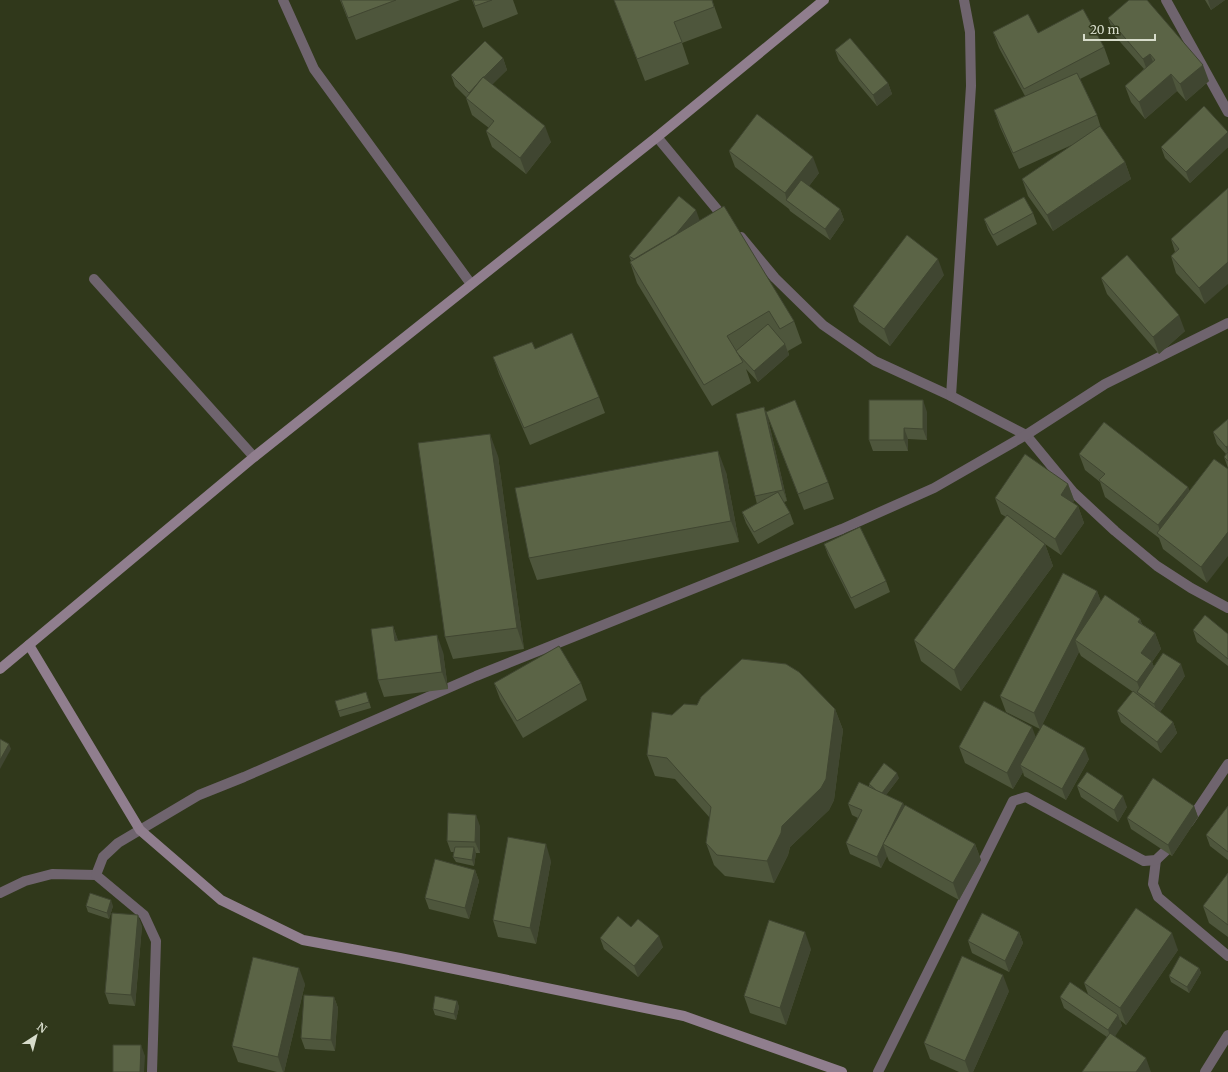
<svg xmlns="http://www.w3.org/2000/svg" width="1228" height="1072" font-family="Merriweather,serif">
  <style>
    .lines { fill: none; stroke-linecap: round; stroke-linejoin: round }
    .street { stroke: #6f646e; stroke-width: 10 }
    .secondary { stroke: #907e8e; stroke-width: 10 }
    .wall { fill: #4e563c }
    .shaded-wall { fill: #404631 }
    .building { fill: #5b6446; stroke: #404631 }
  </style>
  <rect width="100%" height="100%" fill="#30381b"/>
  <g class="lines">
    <g class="street">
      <path d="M283,0L314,69L471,284"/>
      <path d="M1166,0L1228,112"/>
      <path d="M657,137L725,219"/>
      <path d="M741,237L775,278L823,325L875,361L951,396L1026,435L1073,492L1115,531L1157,566L1191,588L1228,608"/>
      <path d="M94,279L254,457"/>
      <path d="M951,396L971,86L970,32L964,0"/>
      <path d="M1189,822L1228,764"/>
      <path d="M1156,860L1153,884L1158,897L1228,956"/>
      <path d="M0,893L25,881L52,874L96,875"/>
      <path d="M152,1072L156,941L144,915L96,875L103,857L118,843L199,795L244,777L476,676L842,529L934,488L1026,435L1105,384L1228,323"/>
      <path d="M878,1072L1013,801L1026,797L1144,861L1156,860L1175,842"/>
      <path d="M1205,1072L1228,1035"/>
    </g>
    <g class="secondary">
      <path d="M29,645L140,830L221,900L303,940L400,958L684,1016L842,1072"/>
      <path d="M0,669L254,457L657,137L824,0"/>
    </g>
  </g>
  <g class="wall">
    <path d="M340,0H460L356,40Z"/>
    <path d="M472,0H513L518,14L483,28Z"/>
    <path d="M614,0H712L722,28L682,43L689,64L645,81Z"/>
    <path d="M1205,0H1225L1211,10Z"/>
    <path d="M1108,18L1209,81L1186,101L1177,91L1145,119L1131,102L1125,86L1144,69L1114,35Z"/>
    <path d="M993,32L1038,33L1104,47L1110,64L1080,79L1097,115L1101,128L1125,162L1131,179L1053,231L1028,196L1022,179L1074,144L1019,169L1000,127L994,110L1025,96L999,48Z"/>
    <path d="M835,50L888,83L892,94L877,106L839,61Z"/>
    <path d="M503,58L507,70L492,84L551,142L526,174L492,147L486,131L489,128L472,115L466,98V97L455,86L451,75Z"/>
    <path d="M1228,132V147L1190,183L1165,158L1161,147Z"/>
    <path d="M729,151L819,173L809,186L840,209L844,220L830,240L790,211L789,209L735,167Z"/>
    <path d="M1228,188L1205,304L1176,273L1171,256L1175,252L1171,239Z"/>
    <path d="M1033,213L1037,224L997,246L988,230L984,219Z"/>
    <path d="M700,220L794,321L802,343L788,351L789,355L758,382L746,369L751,383L712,406L637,283L630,262L631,261L629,256Z"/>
    <path d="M944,275L890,346L859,322L853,306Z"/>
    <path d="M1101,278L1185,331L1159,354L1107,294Z"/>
    <path d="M535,349L599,397L605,413L530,445L499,374L493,357Z"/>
    <path d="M764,407L768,419L787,501L784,502L790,513L794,524L758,544L746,523L742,512L757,504L755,496Z"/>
    <path d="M766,412L828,482L834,499L804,510Z"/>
    <path d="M927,412V440L908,439V451H873L869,440Z"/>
    <path d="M1228,419V468L1224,457L1226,454L1217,444L1213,432Z"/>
    <path d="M1079,454L1188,487L1189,491L1207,583L1163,549L1159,538L1105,497L1100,482L1085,470Z"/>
    <path d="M498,456L524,649L453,659L445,637Z"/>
    <path d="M726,472L739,542L537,580L529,558Z"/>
    <path d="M1068,484L1074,500L1073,503L1078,506L1084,523L1061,555L1045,544L1053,566L961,691L921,661L914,640L1006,517L1001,514L995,498Z"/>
    <path d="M824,544L886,581L890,592L855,609L828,555Z"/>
    <path d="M1097,591L1101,602L1140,619L1142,624L1155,633L1161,649L1152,662L1154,667L1185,676L1160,712L1173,722L1177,733L1161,753L1121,722L1117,711L1133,692L1081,656L1079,652L1040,729L1006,712L1000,696Z"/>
    <path d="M393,626L398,641L443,652L448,689L384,697L378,680Z"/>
    <path d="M1193,630L1228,634V666L1197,642Z"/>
    <path d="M494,683H581L587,700L523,738L500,699Z"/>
    <path d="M368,698L371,708L340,717L338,711Z"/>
    <path d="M697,705L835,709L843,730L834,800L829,810L790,847L788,855L774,883L725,876L714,865L706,843L710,818L675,779L655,776L647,755L672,715Z"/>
    <path d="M1036,737L1089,759L1066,800L1024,776L1023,772L1013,789L965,763L959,747Z"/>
    <path d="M899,778L886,795L903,803L904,806L975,844L981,860L959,900L889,861L887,856L881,868L850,854L846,843L858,818L852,815L848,804L869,787V784Z"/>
    <path d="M1077,786L1127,807L1118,822L1081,797Z"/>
    <path d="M1194,806L1198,817L1172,856L1131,829L1127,818Z"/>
    <path d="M1228,806V860L1210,846L1206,835Z"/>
    <path d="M480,826V853H476L474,866L456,862L453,857L454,852H451L447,841Z"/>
    <path d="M551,861L536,944L498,937L493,920Z"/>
    <path d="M475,870L479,881L469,919L429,909L425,898Z"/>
    <path d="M1228,873V937L1209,923L1203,906Z"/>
    <path d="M86,906H113L109,919L88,912Z"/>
    <path d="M142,926L135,1006L109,1004L105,993Z"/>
    <path d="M631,927L663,947L638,977L604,949L600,938Z"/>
    <path d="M1019,932L1023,943L1009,972L972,953L968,941Z"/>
    <path d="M811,949L786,1025L750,1013L744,996Z"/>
    <path d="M1178,950L1126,1025L1120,1020L1122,1026L1107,1037L1064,1008L1060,997L1088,994L1084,983Z"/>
    <path d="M1199,968L1201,973L1189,993L1171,982L1169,976Z"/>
    <path d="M305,984L284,1072H277L238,1062L232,1046Z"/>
    <path d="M1009,991L973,1072H959L930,1059L924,1043Z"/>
    <path d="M334,997L338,1008L335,1051L305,1049L301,1038Z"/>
    <path d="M457,1001L459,1007L456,1020L435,1015L433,1009Z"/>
  </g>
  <g class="shaded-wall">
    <path d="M1208,0H1225L1211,10Z"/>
    <path d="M1150,54L1156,70L1149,76L1143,59Z"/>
    <path d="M503,58L507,70L473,104L469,93Z"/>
    <path d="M1203,65L1209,81L1186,101L1180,84Z"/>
    <path d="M1171,74L1177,91L1145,119L1139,102Z"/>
    <path d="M888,83L892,94L877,106L873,95Z"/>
    <path d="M545,126L551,142L526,174L520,158Z"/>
    <path d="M1228,132V147L1190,183L1186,172Z"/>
    <path d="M813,157L819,173L794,206L787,201L785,193Z"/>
    <path d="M1125,162L1131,179L1053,231L1047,215Z"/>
    <path d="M840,209L844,220L830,240L825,229Z"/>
    <path d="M696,210L700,221L655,259Z"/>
    <path d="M938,259L944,275L890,346L884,329Z"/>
    <path d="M1228,262V284L1205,304L1199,288Z"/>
    <path d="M1179,315L1185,331L1159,354L1153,337Z"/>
    <path d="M785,344L789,355L758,382L754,371Z"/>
    <path d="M923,400L927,412V440L923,429Z"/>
    <path d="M764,407L768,419L787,501L783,490Z"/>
    <path d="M904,428L908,439V451L904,440Z"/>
    <path d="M490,434L498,456L524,649L517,628Z"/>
    <path d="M1228,446V453L1226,447Z"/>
    <path d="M718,451L726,472L739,542L731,521Z"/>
    <path d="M1068,484L1074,500L1067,511L1061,495Z"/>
    <path d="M1188,487L1194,503L1162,536L1158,525Z"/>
    <path d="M1078,506L1084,523L1061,555L1055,539Z"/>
    <path d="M1228,532V556L1207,583L1201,567Z"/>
    <path d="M1045,544L1053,566L961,691L954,670Z"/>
    <path d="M1097,591L1103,607L1075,640L1079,652L1040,729L1034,713Z"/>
    <path d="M1140,619L1146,635L1138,622Z"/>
    <path d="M393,626L399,643L395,641Z"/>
    <path d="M1155,633L1161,649L1152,662L1158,677L1142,695L1137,682L1141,653Z"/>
    <path d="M437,635L443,652L448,689L442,672Z"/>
    <path d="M1181,664L1185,676L1158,715L1154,704Z"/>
    <path d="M835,709L843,730L834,800L829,810L790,847L788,855L774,883L767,861L782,826Z"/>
    <path d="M1173,722L1177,733L1161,753L1157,742Z"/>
    <path d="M1032,727L1038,743L1020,765L1023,772L1013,789L1007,773Z"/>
    <path d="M9,744L11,749L0,769V760Z"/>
    <path d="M1085,748L1089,759L1066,800L1062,789Z"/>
    <path d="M897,773L899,778L883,799L881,794Z"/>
    <path d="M1123,796L1127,807L1118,822L1114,810Z"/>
    <path d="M903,803L907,814L883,844Z"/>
    <path d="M1194,806L1198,817L1172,856L1168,845Z"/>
    <path d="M476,815L480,826V853L475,842Z"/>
    <path d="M546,844L551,861L536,944L530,928Z"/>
    <path d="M883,844L887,856L881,868L877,857Z"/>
    <path d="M975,844L981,860L959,900L953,883Z"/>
    <path d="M474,847L476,853L474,866L472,860Z"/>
    <path d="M475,870L479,881L469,919L465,908Z"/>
    <path d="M111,900L113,906L109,919L107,913Z"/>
    <path d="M138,915L142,926L135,1006L131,995Z"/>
    <path d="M805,932L811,949L786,1025L780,1008Z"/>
    <path d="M1019,932L1023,943L1009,972L1005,961Z"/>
    <path d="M1172,933L1178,950L1126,1025L1120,1008Z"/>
    <path d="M659,936L663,947L638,977L634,966Z"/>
    <path d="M299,968L305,984L284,1072H283L278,1057Z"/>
    <path d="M1199,968L1201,973L1189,993L1187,987Z"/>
    <path d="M1003,975L1009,991L973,1072H969L965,1061Z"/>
    <path d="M334,997L338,1008L335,1051L331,1040Z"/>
    <path d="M457,1001L459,1007L456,1020L454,1014Z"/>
    <path d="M1118,1015L1122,1026L1112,1041L1108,1030Z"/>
    <path d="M141,1045L145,1056L144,1072H140Z"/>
    <path d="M1146,1058L1151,1072H1136Z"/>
  </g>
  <g class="building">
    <path d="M341,0H396L348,18Z"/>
    <path d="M473,0H492L475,6Z"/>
    <path d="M614,0H712L714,7L674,22L682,42L637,59Z"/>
    <path d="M1129,0H1147L1203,65L1180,84L1171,74L1139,102L1125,86L1155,60L1150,54L1143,59L1108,18Z"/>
    <path d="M1083,9L1104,47L1024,89L993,32L1028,14L1038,33Z"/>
    <path d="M850,38L888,83L873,95L835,50Z"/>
    <path d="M485,41L503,58L484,77H483L477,84L469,93L451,75Z"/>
    <path d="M1077,73L1097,115L1013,153L994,110Z"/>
    <path d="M483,77L545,126L520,158L486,131L494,121L466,98Z"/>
    <path d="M1204,106L1228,132L1186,172L1161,147Z"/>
    <path d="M757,114L813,157L785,193L729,151Z"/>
    <path d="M1100,126L1125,162L1047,215L1022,179Z"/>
    <path d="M801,180L840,209L825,229L786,200Z"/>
    <path d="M1228,188V262L1199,288L1171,256L1179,249L1171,239Z"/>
    <path d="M679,196L696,210L676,234L634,259L629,256Z"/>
    <path d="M1024,197L1033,213L993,235L984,219Z"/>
    <path d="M724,206L794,321L780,329L769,311L727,336L743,362L704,385L630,262Z"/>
    <path d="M907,235L938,259L884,329L853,306Z"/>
    <path d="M1127,255L1179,315L1153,337L1101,278Z"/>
    <path d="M768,324L785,344L754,371L739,355L736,351Z"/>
    <path d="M572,333L599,397L524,428L493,357L532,342L535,349Z"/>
    <path d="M795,400L828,482L798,494L766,412Z"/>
    <path d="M869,400H923V429L904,428V440H869Z"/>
    <path d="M764,407L783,490L755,496L736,414Z"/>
    <path d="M1228,419V446L1226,447L1213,432Z"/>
    <path d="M1104,422L1188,487L1158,525L1099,480L1105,474L1079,454Z"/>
    <path d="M490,434L517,628L445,637L418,443Z"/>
    <path d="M718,451L731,521L529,558L515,488Z"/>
    <path d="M1228,452V461L1224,457Z"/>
    <path d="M1025,454L1068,484L1061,495L1078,506L1055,539L995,498Z"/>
    <path d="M1214,459L1228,469V532L1201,567L1157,533Z"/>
    <path d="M778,492L790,513L754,532L742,512Z"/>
    <path d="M1007,515L1045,544L954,670L914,640Z"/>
    <path d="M860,527L886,581L851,598L824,544Z"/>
    <path d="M1063,573L1097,591L1034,713L1000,696Z"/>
    <path d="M1105,595L1140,619L1138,622L1155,633L1141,653L1152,661L1137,682L1075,640Z"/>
    <path d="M1205,615L1228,634V659L1193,630Z"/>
    <path d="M393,626L395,641L437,635L442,672L378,680L371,629Z"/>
    <path d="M559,646L581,683L517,721L494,683Z"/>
    <path d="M1163,653L1181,664L1154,704L1137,692Z"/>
    <path d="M742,659L786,664L799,672L835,709L826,779L821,788L782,826L781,833L767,861L717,855L706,843L711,807L667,758L647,755L652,712L672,715L684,704L697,705L701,697Z"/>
    <path d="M1133,691L1173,722L1157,742L1117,711Z"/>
    <path d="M366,692L369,702L338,711L335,701Z"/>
    <path d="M984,701L1032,727L1007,773L959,747Z"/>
    <path d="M1043,724L1085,748L1062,789L1020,765Z"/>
    <path d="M0,739L9,744L0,760Z"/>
    <path d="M884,763L897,773L882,793L877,791L869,784Z"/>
    <path d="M1087,772L1123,796L1114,810L1077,786Z"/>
    <path d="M1153,778L1194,806L1168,845L1127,818Z"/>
    <path d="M859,782L903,803L877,857L846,843L862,810L848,804Z"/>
    <path d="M905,805L975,844L953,883L883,844Z"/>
    <path d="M1228,806V852L1206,835Z"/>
    <path d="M448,813L476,815L475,842L447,841Z"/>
    <path d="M508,837L546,844L530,928L493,920Z"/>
    <path d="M455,847H474L472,860L453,857Z"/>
    <path d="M435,859L475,870L465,908L425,898Z"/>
    <path d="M1228,873V925L1203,906Z"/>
    <path d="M90,893L111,900L107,913L86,906Z"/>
    <path d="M1136,908L1172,933L1120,1008L1084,983Z"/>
    <path d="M112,913L138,915L131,995L105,993Z"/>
    <path d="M982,913L1019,932L1005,961L968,941Z"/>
    <path d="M618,916L631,927L638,919L659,936L634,966L600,938Z"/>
    <path d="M769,920L805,932L780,1008L744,996Z"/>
    <path d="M962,956L1003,975L965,1061L924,1043Z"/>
    <path d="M1180,956L1199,968L1187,987L1169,976Z"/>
    <path d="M253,957L299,968L278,1057L232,1046Z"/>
    <path d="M1070,982L1118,1015L1108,1030L1060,997Z"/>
    <path d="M304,995L334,997L331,1040L301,1038Z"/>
    <path d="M435,996L457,1001L454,1014L433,1009Z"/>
    <path d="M1110,1033L1146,1058L1136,1072H1082Z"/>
    <path d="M113,1045H141L140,1072H113Z"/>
  </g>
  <g transform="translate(36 1036) rotate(36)" stroke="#30381b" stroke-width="3" paint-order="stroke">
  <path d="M0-3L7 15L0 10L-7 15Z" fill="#d7dccb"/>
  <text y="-6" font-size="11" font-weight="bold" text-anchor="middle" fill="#d7dccb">N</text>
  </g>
  <path d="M1084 34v6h71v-6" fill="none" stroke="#d7dccb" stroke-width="2"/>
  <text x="1090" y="34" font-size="12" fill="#d7dccb" stroke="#30381b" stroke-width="3" paint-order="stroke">20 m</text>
</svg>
